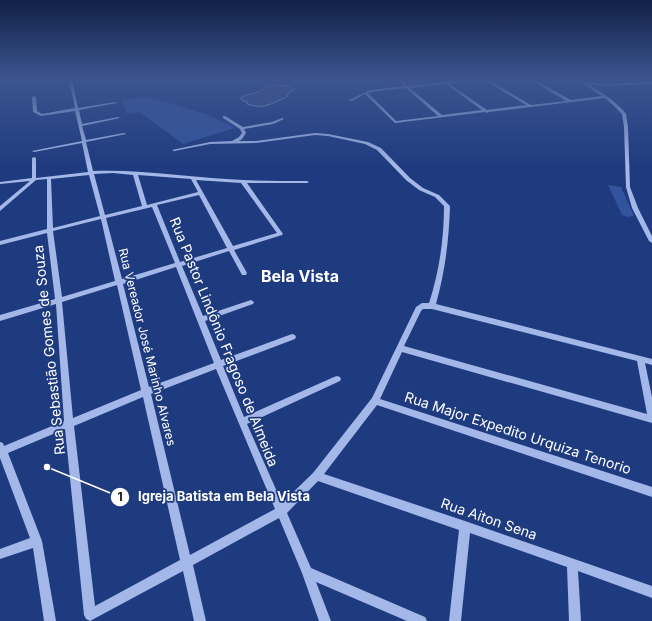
<svg xmlns="http://www.w3.org/2000/svg" width="652" height="621" font-family="Inter,sans-serif">
  <style>
    .green { fill: #32539d }
    .water { fill: #374c7e; stroke: #97b1e9 }
    .lines { fill: none; stroke-linecap: round; stroke-linejoin: round }
    .minor { fill: #a3b8e8; fill-rule: evenodd }
    .labels { text-anchor: middle; stroke-width: 3.5; stroke-linejoin: round; paint-order: stroke }
    .street-label { font-size: 12px; fill: #fff; stroke: #1f3b7f }
    .near-street-label { font-size: 14px; fill: #fff; stroke: #1f3b7f }
    .district-label { font-size: 16px; font-weight: bold; fill: #fff; stroke: #1f3b7f }
    .leader { fill: none; stroke: #fff; stroke-width: 1.5 }
    .callout-dot { fill: #fff; stroke: #1f3b7f; stroke-width: 1.5 }
    .mark-label { font-size: 12px; text-anchor: middle; font-weight: bold; fill: #111 }
    .callout-label { font-size: 13px; text-anchor: middle; font-weight: bold; fill: #fff; stroke: #1f3b7f; stroke-width: 3.5; stroke-linejoin: round; paint-order: stroke }
  </style>
  <rect width="100%" height="100%" fill="#1f3b7f"/>
  <g class="green">
    <path d="M148,97L209,115L235,128L183,144L140,112L127,114L122,100Z"/>
    <path d="M608,185L621,187L634,216L628,217L622,215Z"/>
  </g>
  <path class="water" d="M274,85L289,86L295,89L287,95V97C271,103 266,110 247,104L248,102L243,101L240,98C248,93 260,94 267,86Z"/>
  <g class="lines">
    <g class="minor">
      <path d="M69,79H72L78,108L115,102L117,103L79,110L82,124L118,117L120,118L82,126L86,140L124,133L126,134L86,142L93,171C143,169 192,178 243,180C264,181 286,181 307,181L309,182L307,183H247L283,234L282,235L234,250L247,273L246,275H242L229,251L182,266L203,316L251,300L254,302L253,304L205,321L221,360L292,334L295,335L296,337L295,339L223,366L244,417L334,377L337,376L340,377L341,379L340,381L247,424L282,503L313,473L372,398L416,307L422,303H429C439,272 444,240 444,206L435,197L419,190L406,180L377,150L365,144L328,136L315,135L256,143L210,144L174,151L172,150L210,142L232,141L239,137L242,133L240,129L223,118V116H225L243,127L272,122L282,118L284,119L273,124L244,129L246,133L242,139L239,141H256L315,133L328,134L368,142L381,148L410,178L423,188L439,195L450,206C449,240 445,272 436,304L652,359V365L645,363L652,397V423L402,352L380,399L652,487V497L377,405L324,474L465,521L652,586V598L578,571L581,621H569L567,567L470,533L461,621H449L459,530L318,481L287,513L311,568L425,617L427,621H407L316,582L331,621H319L302,573L279,518L193,565L206,621H194L183,571L90,621L86,619L84,615L65,429L8,453L42,541L56,621H44L33,548L0,559V549L30,538L0,458V442L3,443L4,446L64,421L56,304L0,321V315L55,299L47,233L0,245V241L47,229V179L36,180L0,211V206L30,181L0,184V182L32,178V158L34,157L36,158V178L88,172L82,143L34,152L32,151L82,141L75,111L41,116L33,112L32,97L34,96L36,97L37,111L42,114L75,108ZM113,173L133,175L142,206L105,215L94,174ZM89,175L100,216L53,228L51,179ZM138,175L191,179L198,192L147,205ZM196,180L241,183L277,233L233,246ZM199,195L227,248L180,262L157,205ZM152,207L175,263L122,279L106,218ZM101,219L115,281L62,297L53,231ZM176,267L214,363L149,387L123,284ZM117,285L141,390L73,418L62,302ZM423,309H432L637,361L647,414L404,346L421,311ZM216,369L275,509L190,555L151,394ZM143,397L180,560L95,606L74,426Z"/>
      <path d="M396,79H400L407,86L472,79H487L531,105L566,101L529,79H533L571,100L602,96L576,79H580L586,83L588,82L605,84L652,82V84L605,86L588,84L611,99L622,109L626,114L628,127L630,187L638,208L652,236V243L649,241L632,208L626,187L624,127L622,114L614,106L605,98L489,112L487,113L485,112L395,123L365,94L352,101L349,100L370,90L404,86ZM484,80L526,105L487,110L449,84ZM446,84L482,110L442,115L410,88ZM406,88L438,116L396,121L368,93L371,92Z"/>
    </g>
  </g>
  <linearGradient id="sky" x2="0" y2="1"><stop stop-color="#112046"/><stop offset="0.48" stop-color="#3c5590"/><stop offset="1" stop-color="#3c5590" stop-opacity="0"/></linearGradient>
  <rect width="652" height="166" fill="url(#sky)"/>
  <g class="labels">
    <g class="street-label">
      <text transform="translate(147 347) rotate(76)" y="4">Rua Vereador José Marinho Alvares</text>
    </g>
    <g class="near-street-label">
      <text transform="translate(224 342) rotate(68)" y="5">Rua Pastor Lindônio Fragoso de Almeida</text>
      <text transform="translate(49 350) rotate(-96)" y="5">Rua Sebastião Gomes de Souza</text>
      <text transform="translate(518 433) rotate(18)" y="5">Rua Major Expedito Urquiza Tenorio</text>
      <text transform="translate(489 519) rotate(19)" y="5">Rua Aiton Sena</text>
    </g>
    <g class="district-label">
      <text x="300" y="282">Bela Vista</text>
    </g>
  </g>
  <path class="leader" d="M47 467L120 497"/>
  <g class="callout-dot">
    <circle cx="47" cy="467" r="4"/>
    <circle cx="120" cy="497" r="10"/>
  </g>
  <g class="mark-label">
    <text x="120" y="501">1</text>
  </g>
  <g class="callout-label">
    <text x="224" y="501">Igreja Batista em Bela Vista</text>
  </g>
</svg>
